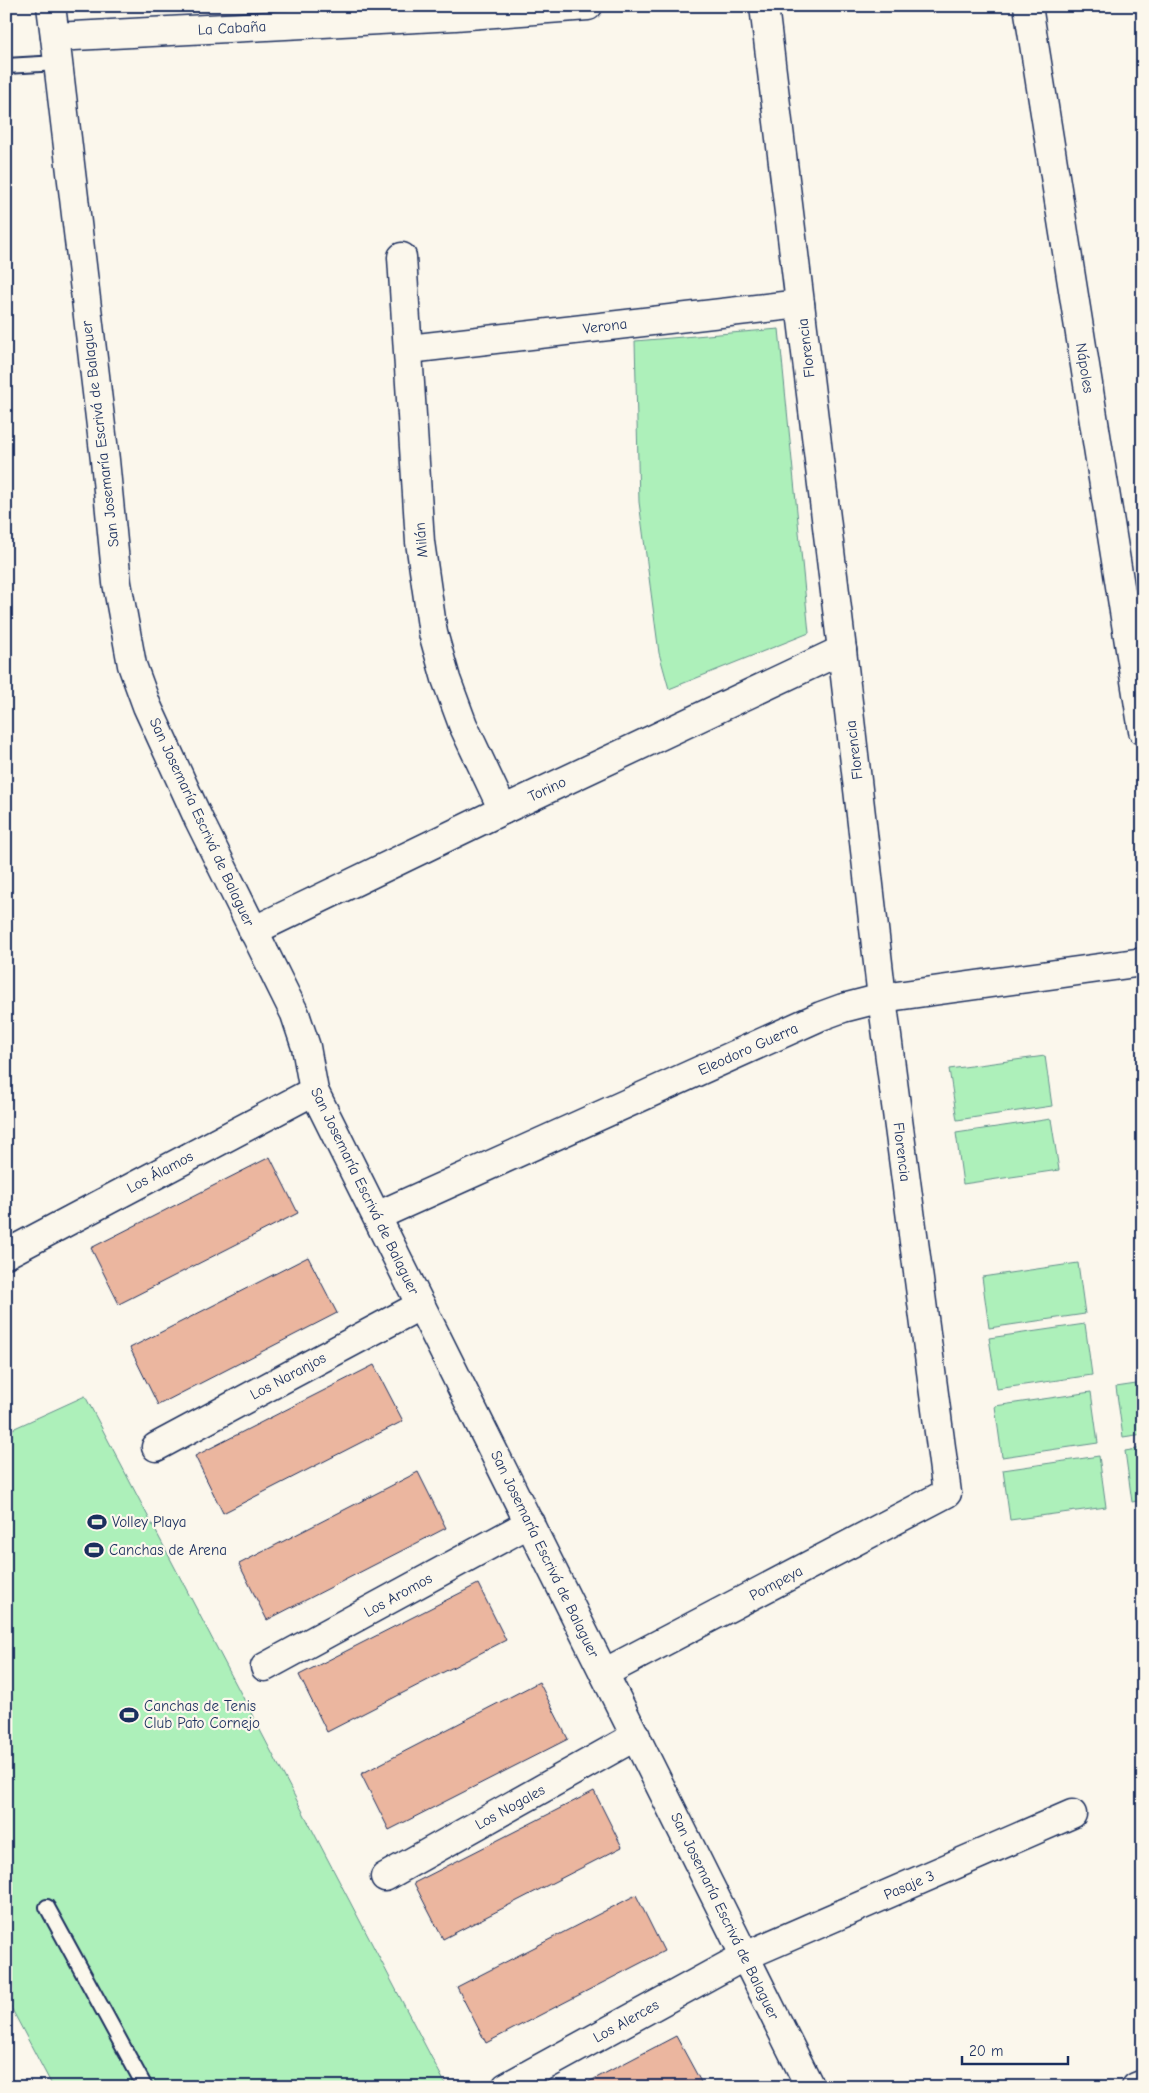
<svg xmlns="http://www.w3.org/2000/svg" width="1149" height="2093" font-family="'Comic Neue',sans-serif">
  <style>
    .green { fill: #adf0ba; stroke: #64908c }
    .building { fill: #ebb69f; stroke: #1b2f5e }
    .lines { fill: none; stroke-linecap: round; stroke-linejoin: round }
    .service-casing { stroke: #1b2f5e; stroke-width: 18 }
    .minor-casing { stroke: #1b2f5e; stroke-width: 31 }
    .tertiary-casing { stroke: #1b2f5e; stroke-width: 31 }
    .service { stroke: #fbf7ec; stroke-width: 14 }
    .minor { stroke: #fbf7ec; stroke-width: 28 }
    .tertiary { stroke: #fbf7ec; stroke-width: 28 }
    .labels { text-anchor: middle; stroke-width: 4.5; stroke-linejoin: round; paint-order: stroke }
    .street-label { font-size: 15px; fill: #1b2f5e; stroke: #fbf7ec }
    .poi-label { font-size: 15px; fill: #1b2f5e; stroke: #fbf7ec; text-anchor: start }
  </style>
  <rect width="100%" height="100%" fill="#fbf7ec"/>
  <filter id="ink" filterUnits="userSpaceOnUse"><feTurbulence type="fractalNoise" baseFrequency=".02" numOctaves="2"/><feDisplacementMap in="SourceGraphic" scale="10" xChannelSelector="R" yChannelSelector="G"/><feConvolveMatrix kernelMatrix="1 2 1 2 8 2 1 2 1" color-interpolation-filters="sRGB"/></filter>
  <g filter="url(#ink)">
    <g class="green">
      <path d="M779,329L809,633L669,689L659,653L639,502L635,341Z"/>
      <path d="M1045,1056L1052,1106L957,1120L949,1069Z"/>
      <path d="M1051,1119L1059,1170L963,1184L956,1133Z"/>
      <path d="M1078,1263L1085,1314L989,1328L982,1277Z"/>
      <path d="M1085,1324L1092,1375L997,1389L989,1338Z"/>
      <path d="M1143,1383V1434L1123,1437L1116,1387Z"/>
      <path d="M1091,1392L1098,1443L1002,1457L995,1406Z"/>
      <path d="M85,1396L447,2087H53L6,1998V1432Z"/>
      <path d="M1143,1448V1500L1132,1502L1125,1451Z"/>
      <path d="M1099,1456L1106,1507L1010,1520L1003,1470Z"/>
    </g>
    <g class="building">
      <path d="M270,1157L298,1213L119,1304L91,1248Z"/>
      <path d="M308,1257L337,1313L158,1405L130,1348Z"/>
      <path d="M374,1365L403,1421L223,1513L195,1456Z"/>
      <path d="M418,1472L446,1528L267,1620L239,1564Z"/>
      <path d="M478,1584L506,1640L327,1732L299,1675Z"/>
      <path d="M539,1682L568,1739L389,1830L361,1774Z"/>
      <path d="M594,1791L622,1847L443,1939L414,1883Z"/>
      <path d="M636,1895L664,1951L486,2043L457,1987Z"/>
      <path d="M676,2036L701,2082L691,2087H579Z"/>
    </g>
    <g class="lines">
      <g class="service-casing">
        <g id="service">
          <path d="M295,6L298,24"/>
          <path d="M6,66L58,63"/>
          <path d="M47,1907L145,2087"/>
        </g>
      </g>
      <g class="minor-casing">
        <g id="minor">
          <path d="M1028,6L1143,731"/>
          <path d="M55,37L105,460L117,583L132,665L147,706L199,820L295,1014L306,1047L314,1091L810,2087"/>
          <path d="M402,257L420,542L433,633L446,679L463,725L503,810"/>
          <path d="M409,349L800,304"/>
          <path d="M253,931L503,810L842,650"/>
          <path d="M377,1216L821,1016L843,1008L882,998L1143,962"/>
          <path d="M6,1254L314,1091"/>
          <path d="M156,1447L421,1305"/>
          <path d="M265,1667L530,1523"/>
          <path d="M604,1673L947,1493L882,998L842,650L764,6"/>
          <path d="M385,1877L636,1736"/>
          <path d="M506,2087L745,1956L1072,1814"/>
          <path d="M1136,2087L1141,2085"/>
        </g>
      </g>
      <g class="tertiary-casing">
        <path id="tertiary" d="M51,6L55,37L455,16L588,6"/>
      </g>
      <use href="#service" class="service"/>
      <use href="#minor" class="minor"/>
      <use href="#tertiary" class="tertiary"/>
    </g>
  </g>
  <defs>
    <g id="stadium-bare" transform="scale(1.5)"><path d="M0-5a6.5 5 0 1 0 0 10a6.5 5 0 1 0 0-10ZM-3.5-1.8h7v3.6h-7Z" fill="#1b2f5e" stroke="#fbf7ec" stroke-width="2.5" paint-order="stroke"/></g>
  </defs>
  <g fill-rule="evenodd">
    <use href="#stadium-bare" x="97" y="1522"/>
    <use href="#stadium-bare" x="94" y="1550"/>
    <use href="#stadium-bare" x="129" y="1715"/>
  </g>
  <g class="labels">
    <g class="street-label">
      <text transform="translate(232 28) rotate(-3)" y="5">La Cabaña</text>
      <text transform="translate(605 326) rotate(-7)" y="5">Verona</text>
      <text transform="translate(806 348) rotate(-97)" y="5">Florencia</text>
      <text transform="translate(1085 368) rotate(81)" y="5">Nápoles</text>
      <text transform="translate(100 434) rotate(-97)" y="5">San Josemaría Escrivá de Balaguer</text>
      <text transform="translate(421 540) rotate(-95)" y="5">Milán</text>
      <text transform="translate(854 750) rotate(-97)" y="5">Florencia</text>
      <text transform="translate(547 789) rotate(-25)" y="5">Torino</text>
      <text transform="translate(202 822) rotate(65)" y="5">San Josemaría Escrivá de Balaguer</text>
      <text transform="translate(748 1049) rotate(-24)" y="5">Eleodoro Guerra</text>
      <text transform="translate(902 1152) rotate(83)" y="5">Florencia</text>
      <text transform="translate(160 1172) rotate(-28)" y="5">Los Álamos</text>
      <text transform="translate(365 1191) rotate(64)" y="5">San Josemaría Escrivá de Balaguer</text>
      <text transform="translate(288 1376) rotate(-28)" y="5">Los Naranjos</text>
      <text transform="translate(545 1554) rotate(64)" y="5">San Josemaría Escrivá de Balaguer</text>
      <text transform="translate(776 1583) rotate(-28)" y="5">Pompeya</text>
      <text transform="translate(398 1595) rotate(-29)" y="5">Los Aromos</text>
      <text transform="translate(510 1807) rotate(-29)" y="5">Los Nogales</text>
      <text transform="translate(909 1885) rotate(-23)" y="5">Pasaje 3</text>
      <text transform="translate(725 1916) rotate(64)" y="5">San Josemaría Escrivá de Balaguer</text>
      <text transform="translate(626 2021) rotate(-29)" y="5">Los Alerces</text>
    </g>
    <g class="poi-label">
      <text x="112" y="1527">Volley Playa</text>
      <text x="109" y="1555">Canchas de Arena</text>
      <text x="144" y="1711">Canchas de Tenis<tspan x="144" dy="17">Club Pato Cornejo</tspan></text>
    </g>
  </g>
  <rect width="1149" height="2093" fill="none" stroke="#fbf7ec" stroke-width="25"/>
  <rect x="12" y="12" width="1124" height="2068" fill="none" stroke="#1b2f5e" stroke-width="2" filter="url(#ink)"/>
  <path d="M962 2056v8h106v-8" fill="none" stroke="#1b2f5e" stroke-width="2.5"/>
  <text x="969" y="2056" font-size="15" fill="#1b2f5e" stroke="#fbf7ec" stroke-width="4" paint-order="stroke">20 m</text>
</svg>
